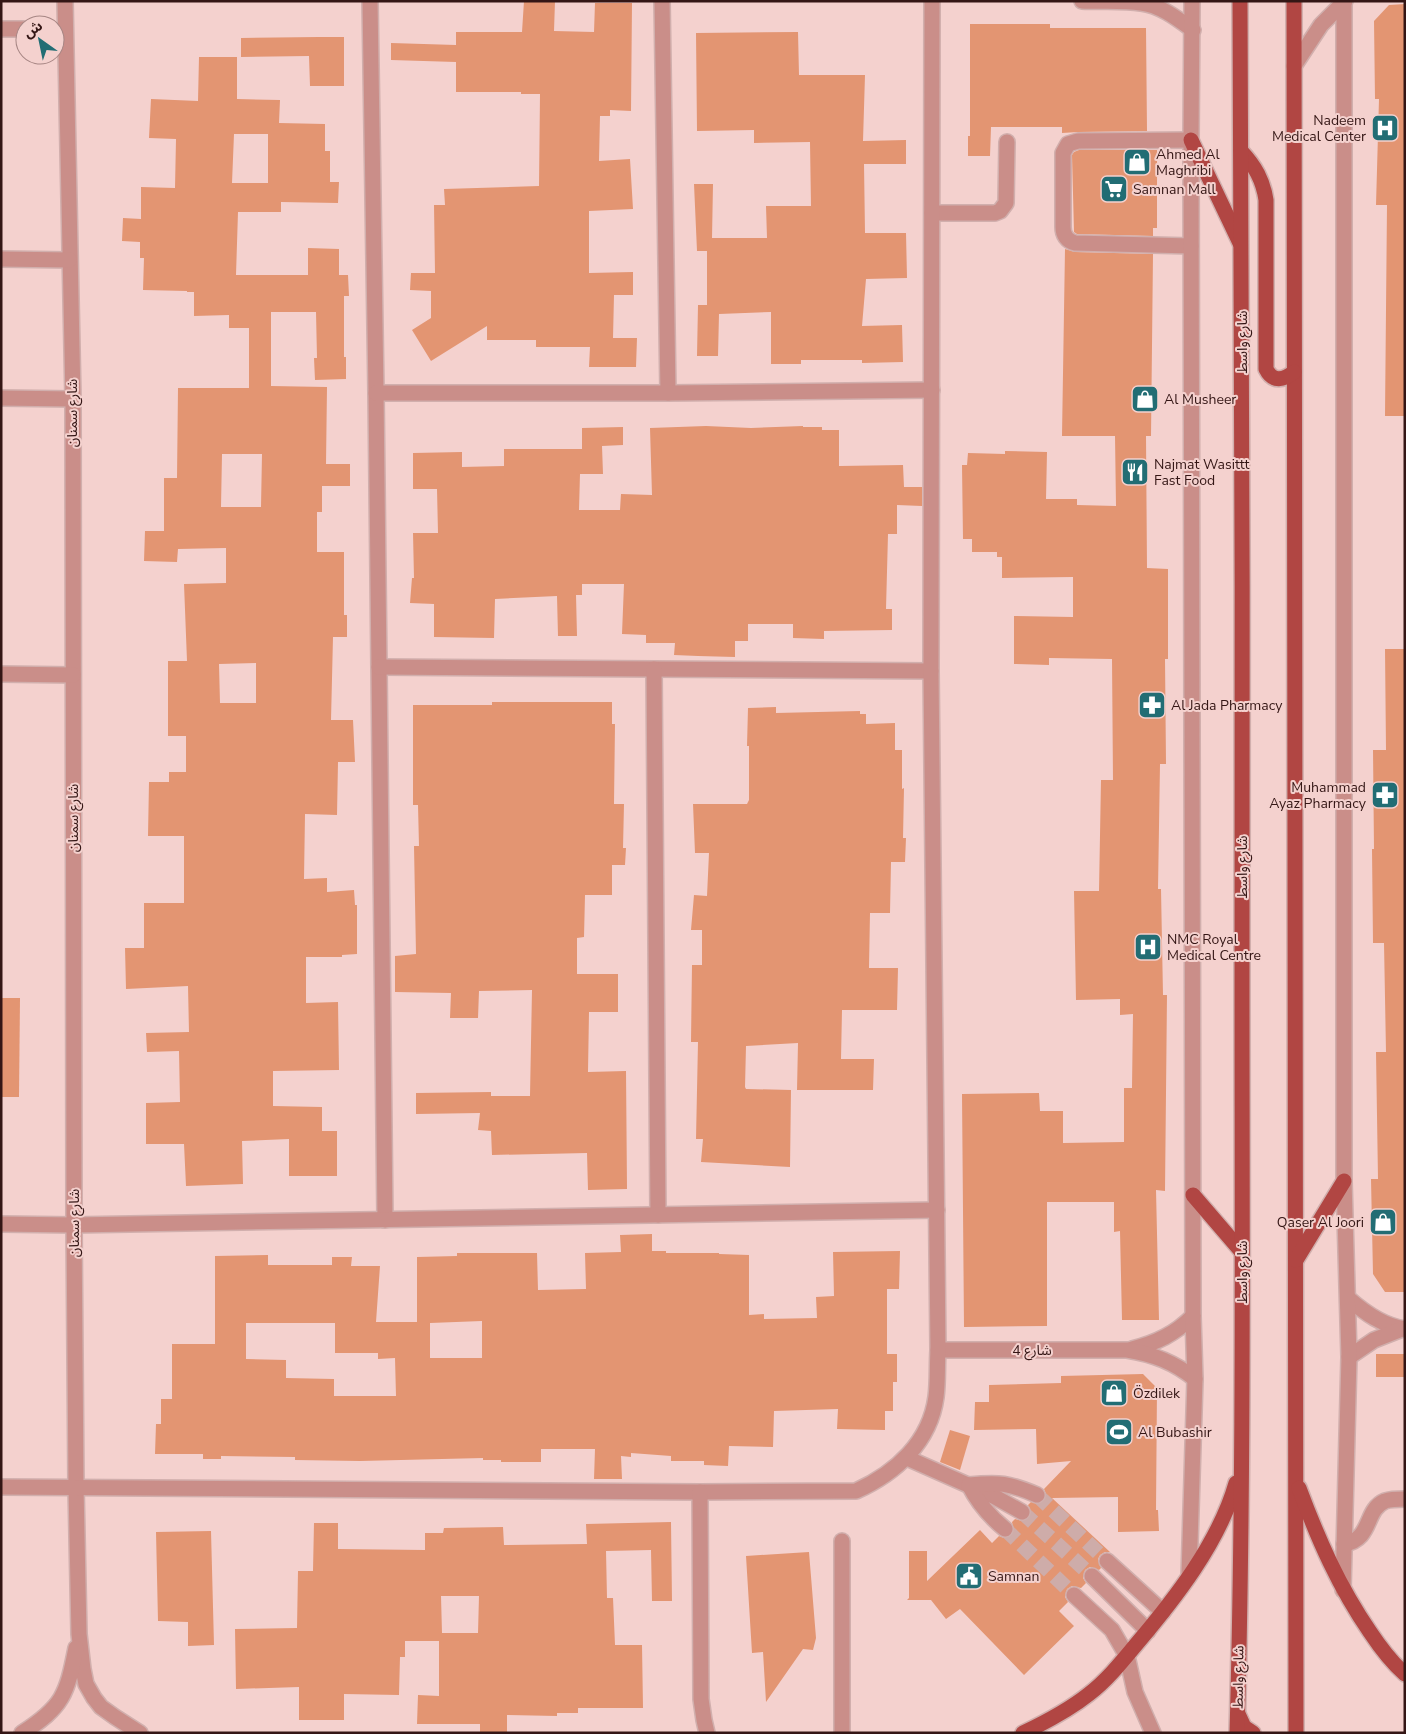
<svg xmlns="http://www.w3.org/2000/svg" width="1406" height="1734" font-family="'Nunito Sans','Noto Sans Arabic',sans-serif">
  <style>
    .building { fill: #e39572; fill-rule: evenodd }
    .lines { fill: none; stroke-linecap: round; stroke-linejoin: round }
    .minor-tunnel { stroke: #ceaca9; stroke-width: 15; stroke-dasharray: 15 8; stroke-linecap: butt }
    .minor-casing { stroke: #d1afad; stroke-width: 18 }
    .major-casing { stroke: #d1afad; stroke-width: 18 }
    .minor { stroke: #ca8e89; stroke-width: 15 }
    .major { stroke: #b14643; stroke-width: 15 }
    .labels { text-anchor: middle; stroke-width: 4; stroke-linejoin: round; paint-order: stroke }
    .poi-label { font-size: 14px; fill: #341615; stroke: #f4d1ce; text-anchor: start }
    .street-label { font-size: 14px; fill: #341615; stroke: #f4d1ce }
  </style>
  <rect width="100%" height="100%" fill="#f4d1ce"/>
  <g class="building">
    <path d="M524,1H555L554,31L594,32L595,3H632L631,111L610,110V116H600L599,161L630,159L633,209L589,211V273L633,272V295H614L613,338H637L636,367H589L590,347H536V340H487V326L431,361L412,330L431,318V291L410,290L411,273H435L434,205H445L444,189L539,186L540,94H521V92H456V62L391,60V43L456,45V32H522Z"/>
    <path d="M1405,4V416H1385L1387,205H1376L1379,99H1375L1374,21L1389,5Z"/>
    <path d="M970,24H1050V28H1146L1147,131L1078,132L1062,133V127H991L990,156H968V136H970Z"/>
    <path d="M798,32L799,75H865L863,141L906,140V164H864L865,233H906L907,278L866,279L862,326L902,325L903,362L862,363V360H801V364H771V312L719,314L718,356H697L698,305H707V251H697L694,184H713L712,238H767L766,206H811L810,142L754,143V130L697,131L696,33Z"/>
    <path d="M319,37H344V86H310L309,56L241,57V38Z"/>
    <path d="M199,57H237V99L280,100L279,123L325,124V151H330V182H339L338,203L281,202V212H238L236,275H308V248L339,249V275H348L349,296H344V357H346V379L315,380L314,358H317L316,312H271V386L327,387L326,464H350V486H322V512H317V552H344V615H347V637H333L331,720H353L355,762H338L337,815L305,814L304,879L327,878V892L354,890L355,905H357V954L342,955V957H306V1003L338,1002L339,1070L273,1071V1106L322,1107V1131H337V1176H289V1139L242,1141L243,1184L186,1186L184,1144H146V1103L180,1102L179,1051L147,1052L146,1033L189,1032L188,986L126,989L125,948H144V903H184V836H148L149,782H169V772H186V736H168V661H187L184,584L226,583V548L178,549L177,562L144,561L145,531H164V478H177L178,388H249V328H229V315L194,316V292H187V291L143,290L144,258H140V242L122,241L123,218L141,219V187L175,188L176,139L149,138L151,99L198,101ZM234,134H268V183H232ZM222,454H262L261,507H221ZM256,663V703H220L219,664Z"/>
    <path d="M1079,150H1157V228H1153V236L1077,234L1074,232L1072,155L1074,152Z"/>
    <path d="M1065,249L1075,252L1153,254L1151,436H1146L1147,568L1168,569V659H1165L1166,764H1160L1158,889H1161L1163,995H1167L1165,1191L1156,1190L1159,1320H1122L1120,1231L1114,1232V1202H1047V1326L964,1327L962,1094L1039,1093L1040,1111H1063V1143L1124,1142V1088H1132L1133,1014L1120,1015V999L1076,1000L1074,891H1099L1101,780H1113L1112,659L1049,658V665L1014,664V616L1073,617V577L1002,578V557H997V552H972V539H963L962,465H967L968,453L1005,454V451L1047,452L1046,499H1077V505L1116,506L1115,436H1062Z"/>
    <path d="M706,426L751,428L803,426V427H822V430H839V466L903,465L904,487H922V506L897,505V534H888L886,609H892V630L824,631V639L793,638V624H748V641H735V657L698,656L674,655L675,643H646V635L622,634L624,584H582V595H576L577,636H558L557,596L495,599L494,638L434,637V604L410,603L412,578H414L413,533H438L437,489H413V453L462,452V467L504,466V449H582V428L623,427V445L602,446L603,474H580L579,510H620L621,494L652,495L650,428Z"/>
    <path d="M1385,649H1405V1292H1385L1373,1274L1371,1179H1378L1376,1052H1386L1384,943H1373L1372,849H1374L1373,750H1386Z"/>
    <path d="M492,702H612V724H615L614,804H624L623,848H626L625,865H612V895H585L584,937L577,938V974H618V1012H589L588,1072L626,1071L627,1189L588,1190L587,1153L492,1155L491,1131L478,1130L480,1113L416,1114V1093L491,1092V1096H530L532,990L479,991L478,1018H450L451,993L395,992V956L416,954L414,846H419L418,805H413V705H492Z"/>
    <path d="M776,707V713L860,711V714H866V724L895,723V750H902V789L904,788L903,838H906L905,862H891L890,913H870L869,968H898L897,1010H842L841,1059H874L873,1090H797L798,1043L746,1046L745,1087L746,1089L791,1090L790,1167L701,1162L703,1139H696L698,1042H691L692,965H702V930H691L694,895L707,896L709,853H695L693,804H747L749,800V746H747L748,708Z"/>
    <path d="M1,998H20L19,1097H1Z"/>
    <path d="M652,1234V1251H666V1253H719V1254L749,1255V1315L764,1314V1319L817,1318L816,1297L834,1296L833,1252L900,1251L899,1289H887V1354H897V1382H893V1411H885V1430L837,1429L838,1409L774,1411L773,1447L729,1446L728,1466L704,1465V1461H671V1456L631,1453V1457L621,1456L622,1479H594L595,1449H541V1462H501V1460H483V1458L360,1461L295,1460V1457L221,1456V1459H203V1454H155L156,1424H161V1399H172V1344H215V1256L268,1255V1265H332V1257H352L351,1266H380L376,1322H417V1257L457,1256V1253H537L538,1290L586,1289L585,1253L621,1252L620,1235ZM482,1321V1358H430V1323ZM246,1323H335V1353H378V1359L395,1358L396,1396H334V1379L286,1378V1360L246,1359Z"/>
    <rect x="1376" y="1354" width="29" height="23"/>
    <path d="M1143,1374L1157,1388L1156,1510H1158L1159,1531L1118,1532V1497L1052,1498L1110,1552H1105L1100,1555L1098,1559L1101,1568L1099,1570L1090,1567L1085,1570L1083,1578L1086,1583L1081,1588L1072,1586L1067,1589L1065,1597L1068,1602L1059,1611L1074,1626L1024,1675L960,1609L946,1619L931,1600H907L909,1598V1551H927V1581L980,1530L992,1543L999,1536L1004,1538H1009L1014,1531L1012,1522L1015,1519L1022,1521L1027,1520L1031,1512L1028,1505L1031,1502L1038,1504L1043,1502L1046,1494L1044,1489L1071,1461L1037,1464L1036,1429L974,1430L975,1402H989V1385L1061,1383V1376Z"/>
    <path d="M950,1430L970,1436L960,1470L940,1462Z"/>
    <path d="M671,1522L672,1601H652L651,1550L606,1551L607,1598H613L615,1645H642L643,1708H578V1713H557V1716L507,1715V1733H480V1724H417L418,1695L439,1696V1641H405V1657H400L399,1695L344,1694V1720H299V1687L236,1689L235,1629L297,1628L298,1571H313L314,1523H338V1549L425,1550V1533H443L444,1528L503,1527L504,1545L587,1544L586,1524ZM441,1596H479L478,1633H442Z"/>
    <path d="M211,1531L214,1645L188,1646V1622L158,1621L156,1532Z"/>
    <path d="M809,1552L816,1638L813,1650L803,1649L766,1702L763,1652L752,1653L746,1556Z"/>
  </g>
  <g class="lines">
    <g class="minor-tunnel">
      <path d="M1037,1495L1107,1561"/>
      <path d="M1022,1512L1092,1576"/>
      <path d="M1005,1529L1074,1595"/>
    </g>
    <g class="minor-casing">
      <g id="minor">
        <path d="M65,1L73,399L74,1225L76,1487L79,1634L83,1669L86,1684L94,1698L101,1707L115,1717L140,1733"/>
        <path d="M370,1L376,393L385,1220"/>
        <path d="M662,1L668,393"/>
        <path d="M1082,1C1101,2 1122,0 1141,3C1160,5 1178,19 1193,30"/>
        <path d="M1,29H25"/>
        <path d="M1294,66L1321,25L1345,1"/>
        <path d="M1191,140L1078,141L1068,144L1063,153V227C1063,235 1067,241 1075,243L1191,246"/>
        <path d="M932,213H995L1000,211L1006,203L1007,142"/>
        <path d="M1,259L69,260"/>
        <path d="M376,393H668L932,390"/>
        <path d="M1,398L73,399"/>
        <path d="M379,667L931,671"/>
        <path d="M654,669L658,1215"/>
        <path d="M1,674L73,675"/>
        <path d="M1,1224L74,1225L937,1210"/>
        <path d="M1349,1299C1365,1313 1383,1326 1405,1329"/>
        <path d="M1132,1349C1156,1343 1175,1334 1193,1316"/>
        <path d="M938,1350H1127C1153,1354 1174,1362 1195,1379"/>
        <path d="M1349,1357L1374,1340L1402,1329"/>
        <path d="M907,1458L995,1497L1022,1512"/>
        <path d="M1,1487L700,1492L856,1491C896,1473 930,1442 936,1397C938,1382 937,1366 938,1350L931,671L932,1"/>
        <path d="M700,1492L701,1699L704,1720L707,1733"/>
        <path d="M1005,1529C989,1516 978,1503 969,1485C999,1482 1009,1483 1037,1495"/>
        <path d="M1344,1544C1373,1539 1364,1510 1385,1501C1391,1499 1398,1499 1405,1499"/>
        <path d="M1107,1561L1163,1612"/>
        <path d="M1092,1576L1148,1631"/>
        <path d="M1189,1576L1195,1379L1193,1316L1191,140L1192,1"/>
        <path d="M1343,1590L1349,1357L1344,1181V1"/>
        <path d="M1074,1595L1112,1630L1127,1656L1135,1692L1153,1733"/>
        <path d="M22,1733C63,1707 67,1694 76,1648"/>
        <path d="M842,1733V1541"/>
      </g>
    </g>
    <g class="major-casing">
      <g id="major">
        <path d="M1294,1L1296,1733"/>
        <path d="M1191,140L1240,243"/>
        <path d="M1241,151C1255,166 1263,180 1266,200V369C1273,383 1284,380 1294,372"/>
        <path d="M1193,1195L1242,1252"/>
        <path d="M1296,1260L1344,1181"/>
        <path d="M1299,1488C1318,1539 1339,1587 1370,1632C1380,1647 1391,1662 1405,1674"/>
        <path d="M1238,1714L1244,1727L1253,1733"/>
        <path d="M1023,1733C1046,1722 1069,1710 1089,1694C1106,1681 1120,1664 1134,1647C1174,1600 1219,1543 1236,1483"/>
        <path d="M1237,1733C1244,1481 1242,1228 1242,976C1242,651 1243,326 1240,1"/>
      </g>
    </g>
    <use href="#minor" class="minor"/>
    <use href="#major" class="major"/>
  </g>
  <defs>
    <g id="hospital-square" transform="scale(1.4375)"><rect x="-9" y="-9" width="18" height="18" rx="4" fill="#226d74" stroke="#f4d1ce"/><path d="M-5-5h3v3.5h4V-5h3V5h-3V1.5h-4V5h-3Z" fill="#fff"/></g>
    <g id="shop-square" transform="scale(1.4375)"><rect x="-9" y="-9" width="18" height="18" rx="4" fill="#226d74" stroke="#f4d1ce"/><path d="M-5-2.5h2.3a2.7 3.5 0 0 1 5.4 0H5L5.5 6h-11ZM-1.5-2.5h3a1.5 2.3 0 0 0-3 0Z" fill="#fff"/></g>
    <g id="supermarket-square" transform="scale(1.4375)"><rect x="-9" y="-9" width="18" height="18" rx="4" fill="#226d74" stroke="#f4d1ce"/><path d="M-6-5.5h2.5l.6 2H6L4.5 2H-2.5L-4.4-4H-6ZM-1.5 3.2a1.3 1.3 0 1 0 .1 0ZM3 3.2a1.3 1.3 0 1 0 .1 0Z" fill="#fff"/></g>
    <g id="restaurant-square" transform="scale(1.4375)"><rect x="-9" y="-9" width="18" height="18" rx="4" fill="#226d74" stroke="#f4d1ce"/><path d="M-5-6h1v4h1v-4h1v4h1v-4h1v5L-1.5 .5V6h-2V.5L-5-1ZM5-6V6H3V1.5H1.5Q1.5-4 5-6Z" fill="#fff"/></g>
    <g id="pharmacy-square" transform="scale(1.4375)"><rect x="-9" y="-9" width="18" height="18" rx="4" fill="#226d74" stroke="#f4d1ce"/><path d="M-2-6h4v4h4v4h-4v4h-4v-4h-4v-4h4Z" fill="#fff"/></g>
    <g id="stadium-square" transform="scale(1.4375)"><rect x="-9" y="-9" width="18" height="18" rx="4" fill="#226d74" stroke="#f4d1ce"/><path d="M0-5a6.5 5 0 1 0 0 10a6.5 5 0 1 0 0-10ZM-3.5-1.8h7v3.6h-7Z" fill="#fff"/></g>
    <g id="civic-square" transform="scale(1.4375)"><rect x="-9" y="-9" width="18" height="18" rx="4" fill="#226d74" stroke="#f4d1ce"/><path d="M-.6-6.5H3V-4.5H.6V-3L4-1V1h2V6H-6V1h2V-1L-.6-3ZM-1.2 2.5V6h2.4V2.5Z" fill="#fff"/></g>
  </defs>
  <g fill-rule="evenodd">
    <use href="#hospital-square" x="1385" y="128"/>
    <use href="#shop-square" x="1137" y="162"/>
    <use href="#supermarket-square" x="1114" y="189"/>
    <use href="#shop-square" x="1145" y="399"/>
    <use href="#restaurant-square" x="1135" y="472"/>
    <use href="#pharmacy-square" x="1152" y="705"/>
    <use href="#pharmacy-square" x="1385" y="795"/>
    <use href="#hospital-square" x="1148" y="947"/>
    <use href="#shop-square" x="1383" y="1222"/>
    <use href="#shop-square" x="1114" y="1393"/>
    <use href="#stadium-square" x="1119" y="1432"/>
    <use href="#civic-square" x="969" y="1576"/>
  </g>
  <g class="labels">
    <g class="poi-label">
      <text x="1366" y="125" text-anchor="end">Nadeem<tspan x="1366" dy="16">Medical Center</tspan></text>
      <text x="1156" y="159">Ahmed Al<tspan x="1156" dy="16">Maghribi</tspan></text>
      <text x="1133" y="194">Samnan Mall</text>
      <text x="1164" y="404">Al Musheer</text>
      <text x="1154" y="469">Najmat Wasittt<tspan x="1154" dy="16">Fast Food</tspan></text>
      <text x="1171" y="710">Al Jada Pharmacy</text>
      <text x="1366" y="792" text-anchor="end">Muhammad<tspan x="1366" dy="16">Ayaz Pharmacy</tspan></text>
      <text x="1167" y="944">NMC Royal<tspan x="1167" dy="16">Medical Centre</tspan></text>
      <text x="1364" y="1227" text-anchor="end">Qaser Al Joori</text>
      <text x="1133" y="1398">Özdilek</text>
      <text x="1138" y="1437">Al Bubashir</text>
      <text x="988" y="1581">Samnan</text>
    </g>
    <g class="street-label">
      <text transform="translate(1242 342) rotate(-90)" y="5">شارع واسط</text>
      <text transform="translate(72 413) rotate(-90)" y="5">شارع سمنان</text>
      <text transform="translate(73 818) rotate(-90)" y="5">شارع سمنان</text>
      <text transform="translate(1242 867) rotate(-90)" y="5">شارع واسط</text>
      <text transform="translate(74 1223) rotate(-90)" y="5">شارع سمنان</text>
      <text transform="translate(1242 1272) rotate(-90)" y="5">شارع واسط</text>
      <text x="1032" y="1355">شارع 4</text>
      <text transform="translate(1238 1677) rotate(-89)" y="5">شارع واسط</text>
    </g>
  </g>
  <rect width="1406" height="1734" fill="none" stroke="#341615" stroke-width="5"/>
  <g transform="translate(40 40) rotate(327)"><circle r="24" fill="#f4d1ce" stroke="#a78684"/>
  <path d="M0-4L9 19L0 12L-9 19Z" fill="#226d74"/>
  <text y="-8" font-size="14" font-weight="bold" text-anchor="middle" fill="#341615">ش</text>
  </g>
</svg>
